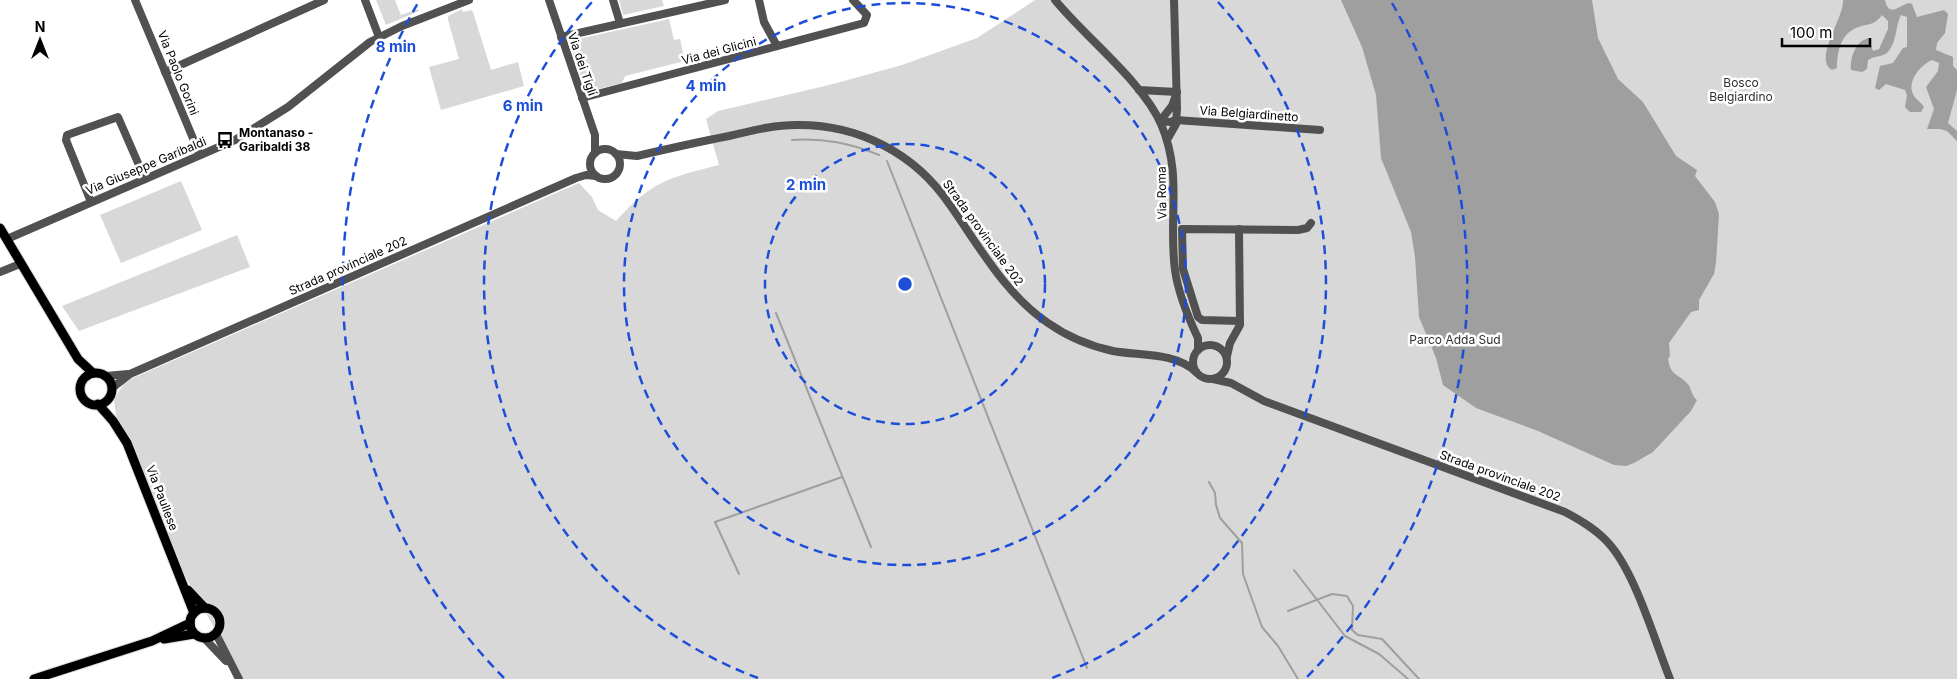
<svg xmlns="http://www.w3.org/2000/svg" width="1957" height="679" font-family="Inter,sans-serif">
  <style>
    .green { fill: #d8d8d8 }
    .water { fill: #9f9f9f }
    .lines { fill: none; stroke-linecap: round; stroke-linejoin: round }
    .stream { stroke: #9f9f9f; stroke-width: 2 }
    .major-casing { stroke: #dbdbdb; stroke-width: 11 }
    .minor { stroke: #515151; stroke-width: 8 }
    .major { stroke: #000; stroke-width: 9 }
    .ring { fill: none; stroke: #1d4ed8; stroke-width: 2.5; stroke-dasharray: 9 6 }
    .labels { text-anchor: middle; stroke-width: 5; stroke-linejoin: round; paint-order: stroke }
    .street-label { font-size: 12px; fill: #000; stroke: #fff }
    .park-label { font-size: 12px; fill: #2f2f2f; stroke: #fff }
    .poi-label { font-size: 12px; font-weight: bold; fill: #000; stroke: #fff; text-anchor: start }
    .centre { fill: #1d4ed8; stroke: #fff; stroke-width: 2.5 }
    .ring-label { font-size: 15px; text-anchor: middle; font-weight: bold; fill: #1d4ed8; stroke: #fff; stroke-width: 5; stroke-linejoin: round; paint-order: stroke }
  </style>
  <rect width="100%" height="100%" fill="#fff"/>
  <g class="green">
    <path d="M376,0H395L401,15L418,9L419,11L386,25Z"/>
    <path d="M619,0H662L664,6L623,15Z"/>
    <path d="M1035,0H1957V679H243L175,558L131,444L116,417L114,399L123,385L131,379L579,183L592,197L598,210L616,221C652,181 668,178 719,165L706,119L718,111L833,84L902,65L977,38Z"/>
    <path d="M462,9L463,12L471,10L473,12L491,70L518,62L524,86L441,110L429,67L459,59L448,20V16Z"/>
    <path d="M669,19L674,40L680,39L685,61L625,76L622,83L586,92L569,41Z"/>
    <path d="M181,181L202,230L121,263L100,215Z"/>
    <path d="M237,235L250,267L79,331L62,306Z"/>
  </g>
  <g class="water">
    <path d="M1341,0H1592L1598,38L1618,79L1643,102L1676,156L1697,170L1695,176L1715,202L1719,214L1716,263L1714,274L1699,300V310L1691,312L1669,343L1670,356L1668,359C1671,376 1677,373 1687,383C1692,388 1691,396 1697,400L1691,411L1653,452L1634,463L1626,466L1614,465L1538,431L1476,408L1443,385L1436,358L1419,317L1415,257L1411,232L1381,158L1376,95L1362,47Z"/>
    <path d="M1843,0H1885C1889,18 1898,6 1909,3L1912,4L1917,17L1944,10L1948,14L1945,33L1937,43L1936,50L1953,57V66L1957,70V90L1948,123L1957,131V141L1947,131L1940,129H1927L1934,109L1926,87L1938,71L1939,63L1932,60C1921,65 1907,80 1913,94C1915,99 1921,102 1924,107L1921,112H1910L1905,107L1907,95L1905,90L1886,84L1879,90L1875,88L1880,66L1893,63L1903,48L1907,47V17L1901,15C1895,27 1897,43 1887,53C1881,57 1874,56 1868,60L1867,69L1862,72L1851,70C1850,58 1855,41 1869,38L1873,51L1879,49L1888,29V21L1882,15C1872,28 1868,22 1854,29C1840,36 1837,54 1837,68L1832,70C1813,58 1844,19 1843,0Z"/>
  </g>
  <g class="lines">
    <g class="stream">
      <path d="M792,140C824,138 850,143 879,155"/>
      <path d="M887,161L1087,668"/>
      <path d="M776,313L871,547"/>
      <path d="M1209,482L1215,493L1216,505L1220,518L1242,543L1243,574L1262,627L1278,646L1298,679"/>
      <path d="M1294,570L1345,636L1379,654L1408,679"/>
      <path d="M739,574L715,522L842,477"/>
      <path d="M1288,611L1332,594L1347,596L1353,606L1352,630L1358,635L1382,639L1419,679"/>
    </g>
    <g class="major-casing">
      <g id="major">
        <path d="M0,228L78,359L93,373"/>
        <circle cx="96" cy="389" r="16"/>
        <path d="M98,404L113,421L127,443L194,613"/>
        <path d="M188,590L205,608"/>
        <circle cx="205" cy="623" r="15"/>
        <path d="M164,639L194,634"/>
        <path d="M34,679L152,641L190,623"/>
      </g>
    </g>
    <g class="minor">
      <path d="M135,0L200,155"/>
      <path d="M365,0L379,37"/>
      <path d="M549,0L595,135V153"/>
      <path d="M613,0L620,23"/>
      <path d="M759,0L764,22L777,46"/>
      <path d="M1055,0C1085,37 1143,82 1161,124C1183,175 1168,218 1175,270C1178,292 1188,317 1198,338V350"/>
      <path d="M561,37L725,0"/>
      <path d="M165,72L324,0"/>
      <path d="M1139,90L1177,92L1172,106L1160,121"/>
      <path d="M582,98L864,23L867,15L853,0"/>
      <path d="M1160,121L1170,122L1176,120L1320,130"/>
      <path d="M1167,140L1176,124L1177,108L1174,0"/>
      <circle cx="605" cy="164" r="15"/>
      <path d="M616,154L637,156C667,149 698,142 729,136C751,131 773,125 796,125C858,124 915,153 950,205C979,246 1005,294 1048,323C1068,337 1090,346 1113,351C1140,356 1175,352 1196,372"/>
      <path d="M91,202L66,140L67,135L118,117L145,179"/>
      <path d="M7,239L235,140L288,107L370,42L402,26L469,0"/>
      <path d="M0,272L20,264"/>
      <path d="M1240,321L1202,320L1198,317L1183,269L1182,229L1298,230L1307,228L1311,223"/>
      <circle cx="1210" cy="362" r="17"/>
      <path d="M1227,356L1230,343L1240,325L1239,229"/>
      <path d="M106,376L128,374"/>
      <path d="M1213,379L1231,383L1264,401L1565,512C1582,521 1599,531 1611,546C1636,576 1655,641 1670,679"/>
      <path d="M112,388L130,374L576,178L586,175L596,176"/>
      <path d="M216,634L239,679"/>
      <path d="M205,639L226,661"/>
    </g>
    <use href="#major" class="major"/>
  </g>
  <g class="ring">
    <circle cx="905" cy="284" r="140"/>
    <circle cx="905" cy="284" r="281"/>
    <path d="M758 678A421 421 0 0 1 592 2M1218 2A421 421 0 0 1 1052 678"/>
    <path d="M504 678A562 562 0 0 1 418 3M1392 3A562 562 0 0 1 1306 678"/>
  </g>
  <defs>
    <g id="bus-bare" transform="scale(1.35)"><path d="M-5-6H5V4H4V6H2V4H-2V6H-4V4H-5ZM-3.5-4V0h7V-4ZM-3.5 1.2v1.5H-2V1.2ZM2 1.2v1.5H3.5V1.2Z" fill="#000" stroke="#fff" stroke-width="2.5" paint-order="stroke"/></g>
  </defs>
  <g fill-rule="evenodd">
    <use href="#bus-bare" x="225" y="140"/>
  </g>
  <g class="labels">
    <g class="street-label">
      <text transform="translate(719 51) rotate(-15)" y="4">Via dei Glicini</text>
      <text transform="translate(582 64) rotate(71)" y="4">Via dei Tigli</text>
      <text transform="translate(178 73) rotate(68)" y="4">Via Paolo Gorini</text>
      <text transform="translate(1249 114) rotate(4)" y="4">Via Belgiardinetto</text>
      <text transform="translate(146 166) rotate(-23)" y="4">Via Giuseppe Garibaldi</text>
      <text transform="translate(1162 193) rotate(-91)" y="4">Via Roma</text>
      <text transform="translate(983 233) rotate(54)" y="4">Strada provinciale 202</text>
      <text transform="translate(348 266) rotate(-24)" y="4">Strada provinciale 202</text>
      <text transform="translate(1500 476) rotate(20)" y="4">Strada provinciale 202</text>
      <text transform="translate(162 498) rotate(69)" y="4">Via Paullese</text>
    </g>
    <g class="park-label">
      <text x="1741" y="87">Bosco<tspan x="1741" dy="14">Belgiardino</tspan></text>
      <text x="1455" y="344">Parco Adda Sud</text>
    </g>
    <g class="poi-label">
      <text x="239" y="137">Montanaso -<tspan x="239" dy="14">Garibaldi 38</tspan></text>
    </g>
  </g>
  <circle cx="905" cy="284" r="8" class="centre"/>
  <g class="ring-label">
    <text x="396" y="52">8 min</text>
    <text x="706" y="91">4 min</text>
    <text x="523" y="111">6 min</text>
    <text x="806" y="190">2 min</text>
  </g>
  <g transform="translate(40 40)" stroke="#ffffff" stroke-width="4" paint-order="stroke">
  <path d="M0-4L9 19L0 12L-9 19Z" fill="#000000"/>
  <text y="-8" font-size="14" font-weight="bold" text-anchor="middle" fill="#000000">N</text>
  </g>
  <path d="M1782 38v8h88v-8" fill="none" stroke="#000000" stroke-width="2.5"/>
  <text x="1790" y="38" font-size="15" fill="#000000" stroke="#ffffff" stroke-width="4" paint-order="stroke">100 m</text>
</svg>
